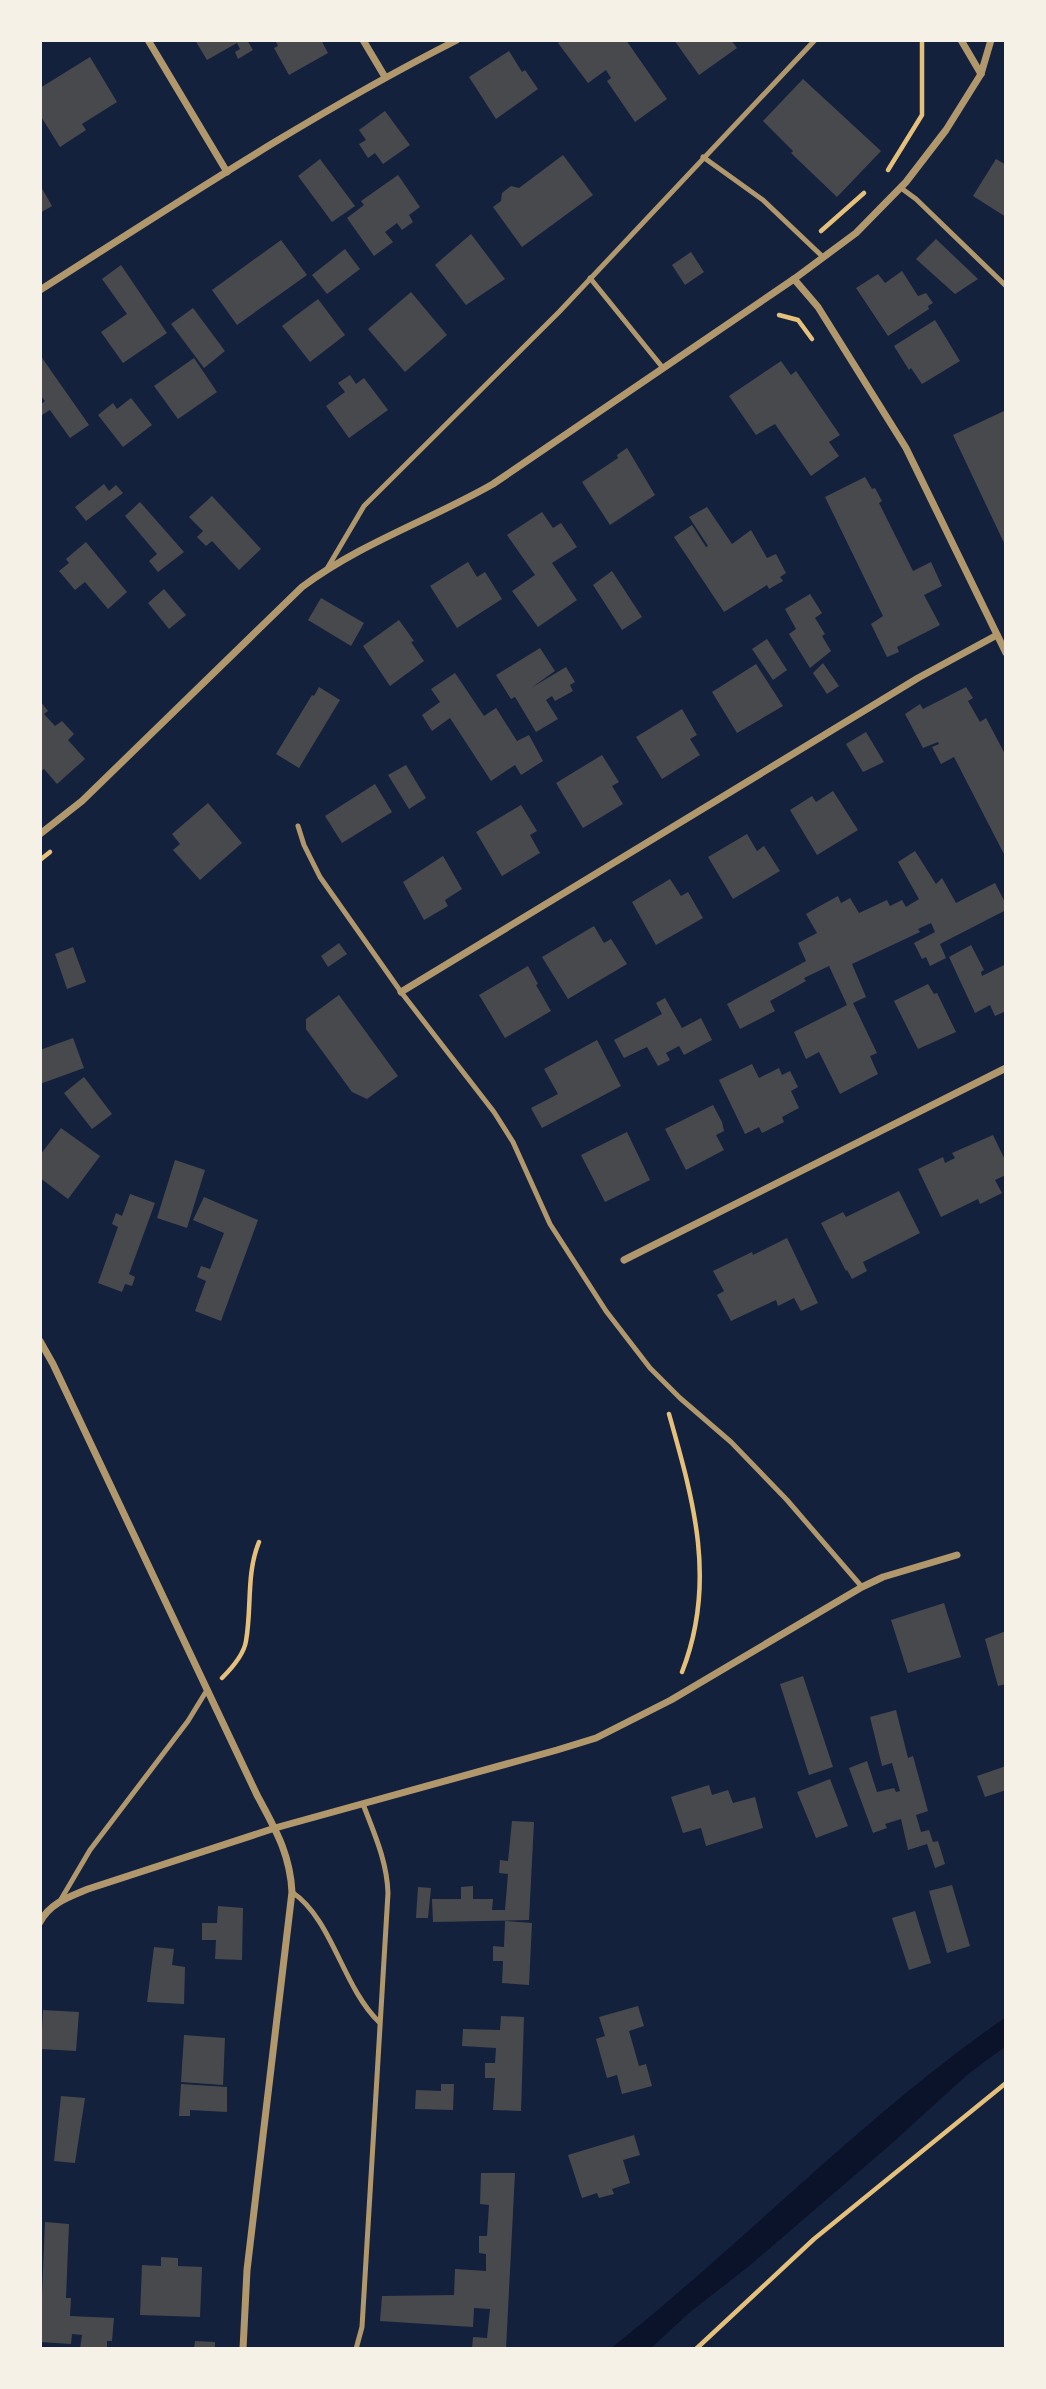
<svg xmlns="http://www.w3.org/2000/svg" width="1046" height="2389" font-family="'Archivo Narrow',sans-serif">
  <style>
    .water { fill: #0b132b }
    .building { fill: #48494c }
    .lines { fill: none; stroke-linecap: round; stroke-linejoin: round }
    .path { stroke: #e5c07b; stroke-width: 4.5 }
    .service { stroke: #b1986c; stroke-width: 5 }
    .minor { stroke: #b1986c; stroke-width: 7 }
  </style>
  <rect width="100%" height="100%" fill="#14213d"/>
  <path class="water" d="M1006,2017V2046L967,2075L890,2145L748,2267L689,2313L650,2349H610C745,2242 864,2115 1006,2017Z"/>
  <g class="building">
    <path d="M195,40H247L253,50L238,59L235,52L240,49L237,43L207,60Z"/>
    <path d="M275,40H321L328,53L289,75L274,48L278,46Z"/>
    <path d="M562,40H626L667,99L635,122L607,81L611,78L606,70L588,83L558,43Z"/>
    <path d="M674,40H731L737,48L699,75Z"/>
    <path d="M509,51L522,72L525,70L538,89L496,119L469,77Z"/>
    <path d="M90,57L117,102L82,124L86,130L60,147L40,115V88Z"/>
    <path d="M803,79L881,151L837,197L791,153L793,151L763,121Z"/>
    <path d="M385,111L410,145L383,164L375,153L368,158L359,144L366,140L359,130Z"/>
    <path d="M563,155L593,195L522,247L493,207L501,201L502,193L511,186L519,188Z"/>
    <path d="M320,159L355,206L332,222L298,176Z"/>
    <path d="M996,159L1006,165V217L973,196Z"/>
    <path d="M398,175L420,207L409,215L413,222L402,230L397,223L385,232L393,242L374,256L347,218L364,205L361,201Z"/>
    <path d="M40,185L52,206L40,213Z"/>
    <path d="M471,234L505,279L466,305L435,265Z"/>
    <path d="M936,239L978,279L955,294L916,259Z"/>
    <path d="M281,240L307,275L237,325L212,290Z"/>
    <path d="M345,249L360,269L327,294L312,275Z"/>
    <path d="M691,252L704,272L685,285L672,265Z"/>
    <path d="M121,265L167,333L123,363L101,332L127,314L102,279Z"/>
    <path d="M902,271L918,296L926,293L933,303L928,306L929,309L888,336L856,288L878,274L885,283Z"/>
    <path d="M411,292L447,335L405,372L368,329Z"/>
    <path d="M318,299L345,335L310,362L282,326Z"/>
    <path d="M193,308L225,351L204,368L171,324Z"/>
    <path d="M935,320L960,361L922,384L911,368L909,370L894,346Z"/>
    <path d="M40,355L89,425L70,438L50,410L42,415L40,412V405L45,401L40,395Z"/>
    <path d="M194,358L217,392L178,419L154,386Z"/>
    <path d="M781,361L791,375L796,371L840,435L829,442L839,456L811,476L775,424L756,435L729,396Z"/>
    <path d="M350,375L356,384L364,378L388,410L349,438L326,406L345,392L338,383Z"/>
    <path d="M131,398L152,425L123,447L98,415L113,403L117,409Z"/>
    <path d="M1004,411L1006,415V547L953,435Z"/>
    <path d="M627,448L655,495L610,525L582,482L618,458L617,455Z"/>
    <path d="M865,477L872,489L875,488L882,501L879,503L913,571L931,562L942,586L924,595L940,625L897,647L899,652L887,657L871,624L883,616L825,497Z"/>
    <path d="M104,484L109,491L116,485L123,493L86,521L75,507Z"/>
    <path d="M212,496L261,549L239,570L212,541L206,546L197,537L203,531L189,517Z"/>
    <path d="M140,502L184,552L158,572L149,561L157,554L125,516Z"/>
    <path d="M707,507L732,544L751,530L767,558L776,554L786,573L780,577L783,581L769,589L767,585L724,612L674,537L692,525L706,547L708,546L689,517Z"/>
    <path d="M542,512L553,528L561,523L577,547L552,563L577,600L538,627L512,591L535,575L507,535Z"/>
    <path d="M86,542L127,592L108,609L85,582L75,590L59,571L69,563L66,559Z"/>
    <path d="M468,562L477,577L485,572L502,599L457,628L430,586Z"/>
    <path d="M612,571L642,617L622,630L593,585Z"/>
    <path d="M164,589L186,615L169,629L148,603Z"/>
    <path d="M810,594L822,613L815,618L825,634L822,636L831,651L810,668L789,634L796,629L785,609Z"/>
    <path d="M321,598L364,623L351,646L308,620Z"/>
    <path d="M399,620L414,641L411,642L424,661L390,686L363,646Z"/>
    <path d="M767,639L787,670L773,680L752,649Z"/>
    <path d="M540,648L555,671L531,688L566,667L575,682L570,685L573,691L555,701L552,696L546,700L558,719L536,732L515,697L511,699L496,675Z"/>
    <path d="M823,663L839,686L827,694L813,673Z"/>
    <path d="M756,664L783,706L737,733L712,692Z"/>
    <path d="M455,673L484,716L496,708L517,741L529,735L543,761L521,775L515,765L491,781L450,718L432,731L422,715L440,702L431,689Z"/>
    <path d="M319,687L340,700L299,768L276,754L312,695L314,696Z"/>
    <path d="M966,687L973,698L968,701L980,722L986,718L1006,756V858L954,757L941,764L932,747L939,744L938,742L923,748L905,714L920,704L923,709Z"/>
    <path d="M40,701L48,711L44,714L55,726L62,721L74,734L68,740L85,759L57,784L44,769L40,772Z"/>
    <path d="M682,709L697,735L690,739L700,755L662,779L636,737Z"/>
    <path d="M866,732L884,762L863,772L846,744Z"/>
    <path d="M602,755L619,782L612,786L623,804L583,828L556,783Z"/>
    <path d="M406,765L426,798L409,809L388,775Z"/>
    <path d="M375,784L392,812L342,843L325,816Z"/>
    <path d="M833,791L858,830L817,855L790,810L812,796L816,802Z"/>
    <path d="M208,803L242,843L200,880L173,850L180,844L172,834Z"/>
    <path d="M521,805L537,831L530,835L540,853L502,876L476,832Z"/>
    <path d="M747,834L757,851L764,846L780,871L733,899L708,857Z"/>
    <path d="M915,851L936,884L942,878L956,903L995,883L1006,904V910L940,944L946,958L930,966L926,957L922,959L914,943L935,932L931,923L918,929L920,932L852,964L866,997L853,1003L877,1053L870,1056L878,1074L840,1094L819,1052L806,1059L794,1032L847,1005L829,966L804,978L806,981L770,1001L775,1011L740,1029L727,1004L806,961L798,943L817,933L806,914L818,907L838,896L841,903L850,898L859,913L887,900L890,906L902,900L906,907L919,899L898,862Z"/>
    <path d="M443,856L462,889L445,900L448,906L424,920L403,882Z"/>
    <path d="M670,879L681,896L688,892L703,918L656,945L632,902Z"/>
    <path d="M594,926L604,943L611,939L627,964L568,999L542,957Z"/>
    <path d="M339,943L347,954L328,967L321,956Z"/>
    <path d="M971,945L984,970L981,972L982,976L1006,964V1011L995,1016L990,1005L975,1013L949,957Z"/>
    <path d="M73,947L86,982L67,989L55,954Z"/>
    <path d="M528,966L538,984L536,985L551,1011L505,1038L479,995Z"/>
    <path d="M928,984L934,994L937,993L956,1032L918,1049L894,1001Z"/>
    <path d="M339,995L398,1076L367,1099L352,1092L306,1029V1019Z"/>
    <path d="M665,998L682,1028L701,1018L712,1040L684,1055L679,1046L666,1053L670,1060L658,1066L647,1047L624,1058L614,1040L662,1014L656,1003Z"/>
    <path d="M73,1038L84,1068L40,1084V1050Z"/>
    <path d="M597,1040L621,1086L542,1128L531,1108L558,1094L544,1069Z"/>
    <path d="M752,1064L759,1078L779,1068L782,1075L790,1071L798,1087L791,1091L799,1108L782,1117L784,1122L762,1133L759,1127L745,1134L719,1080Z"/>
    <path d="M84,1077L112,1114L92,1129L64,1093Z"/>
    <path d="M713,1105L722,1122L724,1131L716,1135L724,1150L686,1170L665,1129Z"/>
    <path d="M61,1128L100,1156L68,1199L40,1178V1155Z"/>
    <path d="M627,1132L650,1180L605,1202L581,1155Z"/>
    <path d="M993,1135L1006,1162V1175L995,1180L1002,1193L980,1204L978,1199L941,1217L918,1169L943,1157L945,1163L955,1158L952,1153Z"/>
    <path d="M175,1160L205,1170L187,1228L157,1218Z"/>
    <path d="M899,1191L920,1233L863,1262L867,1271L852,1279L847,1270L846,1271L821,1223L843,1212L846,1217Z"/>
    <path d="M130,1194L155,1203L129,1274L135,1277L132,1286L125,1284L122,1292L98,1283L118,1227L112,1224L116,1213L122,1216Z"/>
    <path d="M204,1197L258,1220L221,1321L195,1311L206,1281L197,1277L201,1266L210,1269L224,1233L193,1220Z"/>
    <path d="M787,1238L818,1303L801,1311L794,1298L778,1306L776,1300L731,1321L717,1295L724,1291L713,1271L752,1252L753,1255Z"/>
    <path d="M944,1603L961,1657L908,1673L891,1620Z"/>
    <path d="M1006,1631V1684L998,1686L985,1639Z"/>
    <path d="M803,1676L833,1767L809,1775L780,1684Z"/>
    <path d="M896,1710L908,1758L913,1756L928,1811L916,1815L921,1832L929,1830L933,1842L938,1841L945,1864L935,1868L927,1844L908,1850L901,1819L885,1824L887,1828L873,1833L849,1768L867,1761L877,1792L894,1788L896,1792L900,1791L892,1763L882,1766L870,1717Z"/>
    <path d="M1006,1766V1790L985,1797L977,1776Z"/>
    <path d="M830,1779L848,1826L816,1838L797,1792Z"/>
    <path d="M709,1785L712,1795L728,1790L733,1803L755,1797L763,1828L706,1846L701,1828L683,1833L671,1797Z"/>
    <path d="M512,1821L534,1822L529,1920L433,1922L432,1899H461V1887L473,1886V1899H493L492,1910H505L508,1874L499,1873L500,1860L508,1861Z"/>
    <path d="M952,1885L970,1946L947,1953L929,1891Z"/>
    <path d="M418,1887L431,1888L428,1918H416Z"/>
    <path d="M218,1906L243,1908L242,1960L215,1959L216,1940H202V1923H217Z"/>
    <path d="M915,1911L931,1963L909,1970L892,1918Z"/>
    <path d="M505,1921L532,1923L529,1985L502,1983L503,1961H493V1946L504,1947Z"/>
    <path d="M154,1947L174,1949L172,1965L185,1967L184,2004L147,2002Z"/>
    <path d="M638,2006L644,2026L629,2031L639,2066L646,2064L652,2086L622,2094L617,2075L607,2078L596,2039L605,2036L599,2017Z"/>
    <path d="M43,2010L79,2012L76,2051L41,2049Z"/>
    <path d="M501,2016L524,2017L521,2111L493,2110L495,2078H485V2063H495L496,2048L462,2046L463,2029L500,2030Z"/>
    <path d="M184,2035L225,2038L223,2085L181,2082Z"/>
    <path d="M181,2084L227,2087V2112L190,2110V2116H179Z"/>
    <path d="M441,2084H454L453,2110L415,2109L416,2090L441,2091Z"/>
    <path d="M61,2096L85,2098L75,2163L54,2161Z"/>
    <path d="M634,2135L640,2155L623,2160L630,2183L612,2189L614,2194L599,2198L597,2193L582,2198L568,2155Z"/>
    <path d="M481,2173H515L506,2349H472L473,2337L487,2338L490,2309L474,2308L473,2327L380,2321L382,2296L454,2295L455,2269L486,2271V2254L479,2253V2236H487L489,2205L480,2204Z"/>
    <path d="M45,2222L69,2224L66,2298H71L70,2316L114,2318L112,2341H107V2349H80L82,2335L72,2334L71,2344L40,2342Z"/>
    <path d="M161,2257L178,2258V2266L202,2267L200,2317L140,2315L142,2265L161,2266Z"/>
    <path d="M195,2341L215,2342V2349H194Z"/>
  </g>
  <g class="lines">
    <g class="path">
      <path d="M888,170L922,115V40"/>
      <path d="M821,231L864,193"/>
      <path d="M779,315L798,320L812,339"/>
      <path d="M40,860L50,852"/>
      <path d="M669,1414C694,1502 717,1583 682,1672"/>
      <path d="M222,1678C231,1669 244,1654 246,1641C252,1607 246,1574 259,1542"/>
      <path d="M696,2349L814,2239L1006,2083"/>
    </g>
    <g class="service">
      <path d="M703,157L763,200L823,257"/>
      <path d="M901,188L916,199L1006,286"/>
      <path d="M590,278L663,368"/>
      <path d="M328,567L364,506L559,312L815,40"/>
      <path d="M298,826L304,845L320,877L401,992L494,1112L513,1142L550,1224L606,1311L650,1368L680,1398L731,1442L787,1500L862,1587"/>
      <path d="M292,1892C333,1920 342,1986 379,2022"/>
      <path d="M60,1901L90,1850L188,1721L207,1690"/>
      <path d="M356,2349L362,2327L388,1893C387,1861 374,1833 363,1804"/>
    </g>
    <g class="minor">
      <path d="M148,40L227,172"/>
      <path d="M363,40L385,77"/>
      <path d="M961,40L981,74"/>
      <path d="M794,279L818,307L906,448L1006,653"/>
      <path d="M40,290C177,203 313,113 457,40"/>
      <path d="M40,834L82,801L302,587C361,543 430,520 493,484L794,279L856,233L906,182L946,130L981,74L991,40"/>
      <path d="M401,992L918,678L997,635"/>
      <path d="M624,1260L1006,1068"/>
      <path d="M40,1341L53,1364L257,1795C275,1829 290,1853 292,1892L247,2270L243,2349"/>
      <path d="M40,1922C50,1903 69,1897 88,1889L275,1828L557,1750L596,1738L671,1700L862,1587L883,1577L957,1555"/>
    </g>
  </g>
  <rect width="1046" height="2389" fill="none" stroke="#f6f1e7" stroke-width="84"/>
</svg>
